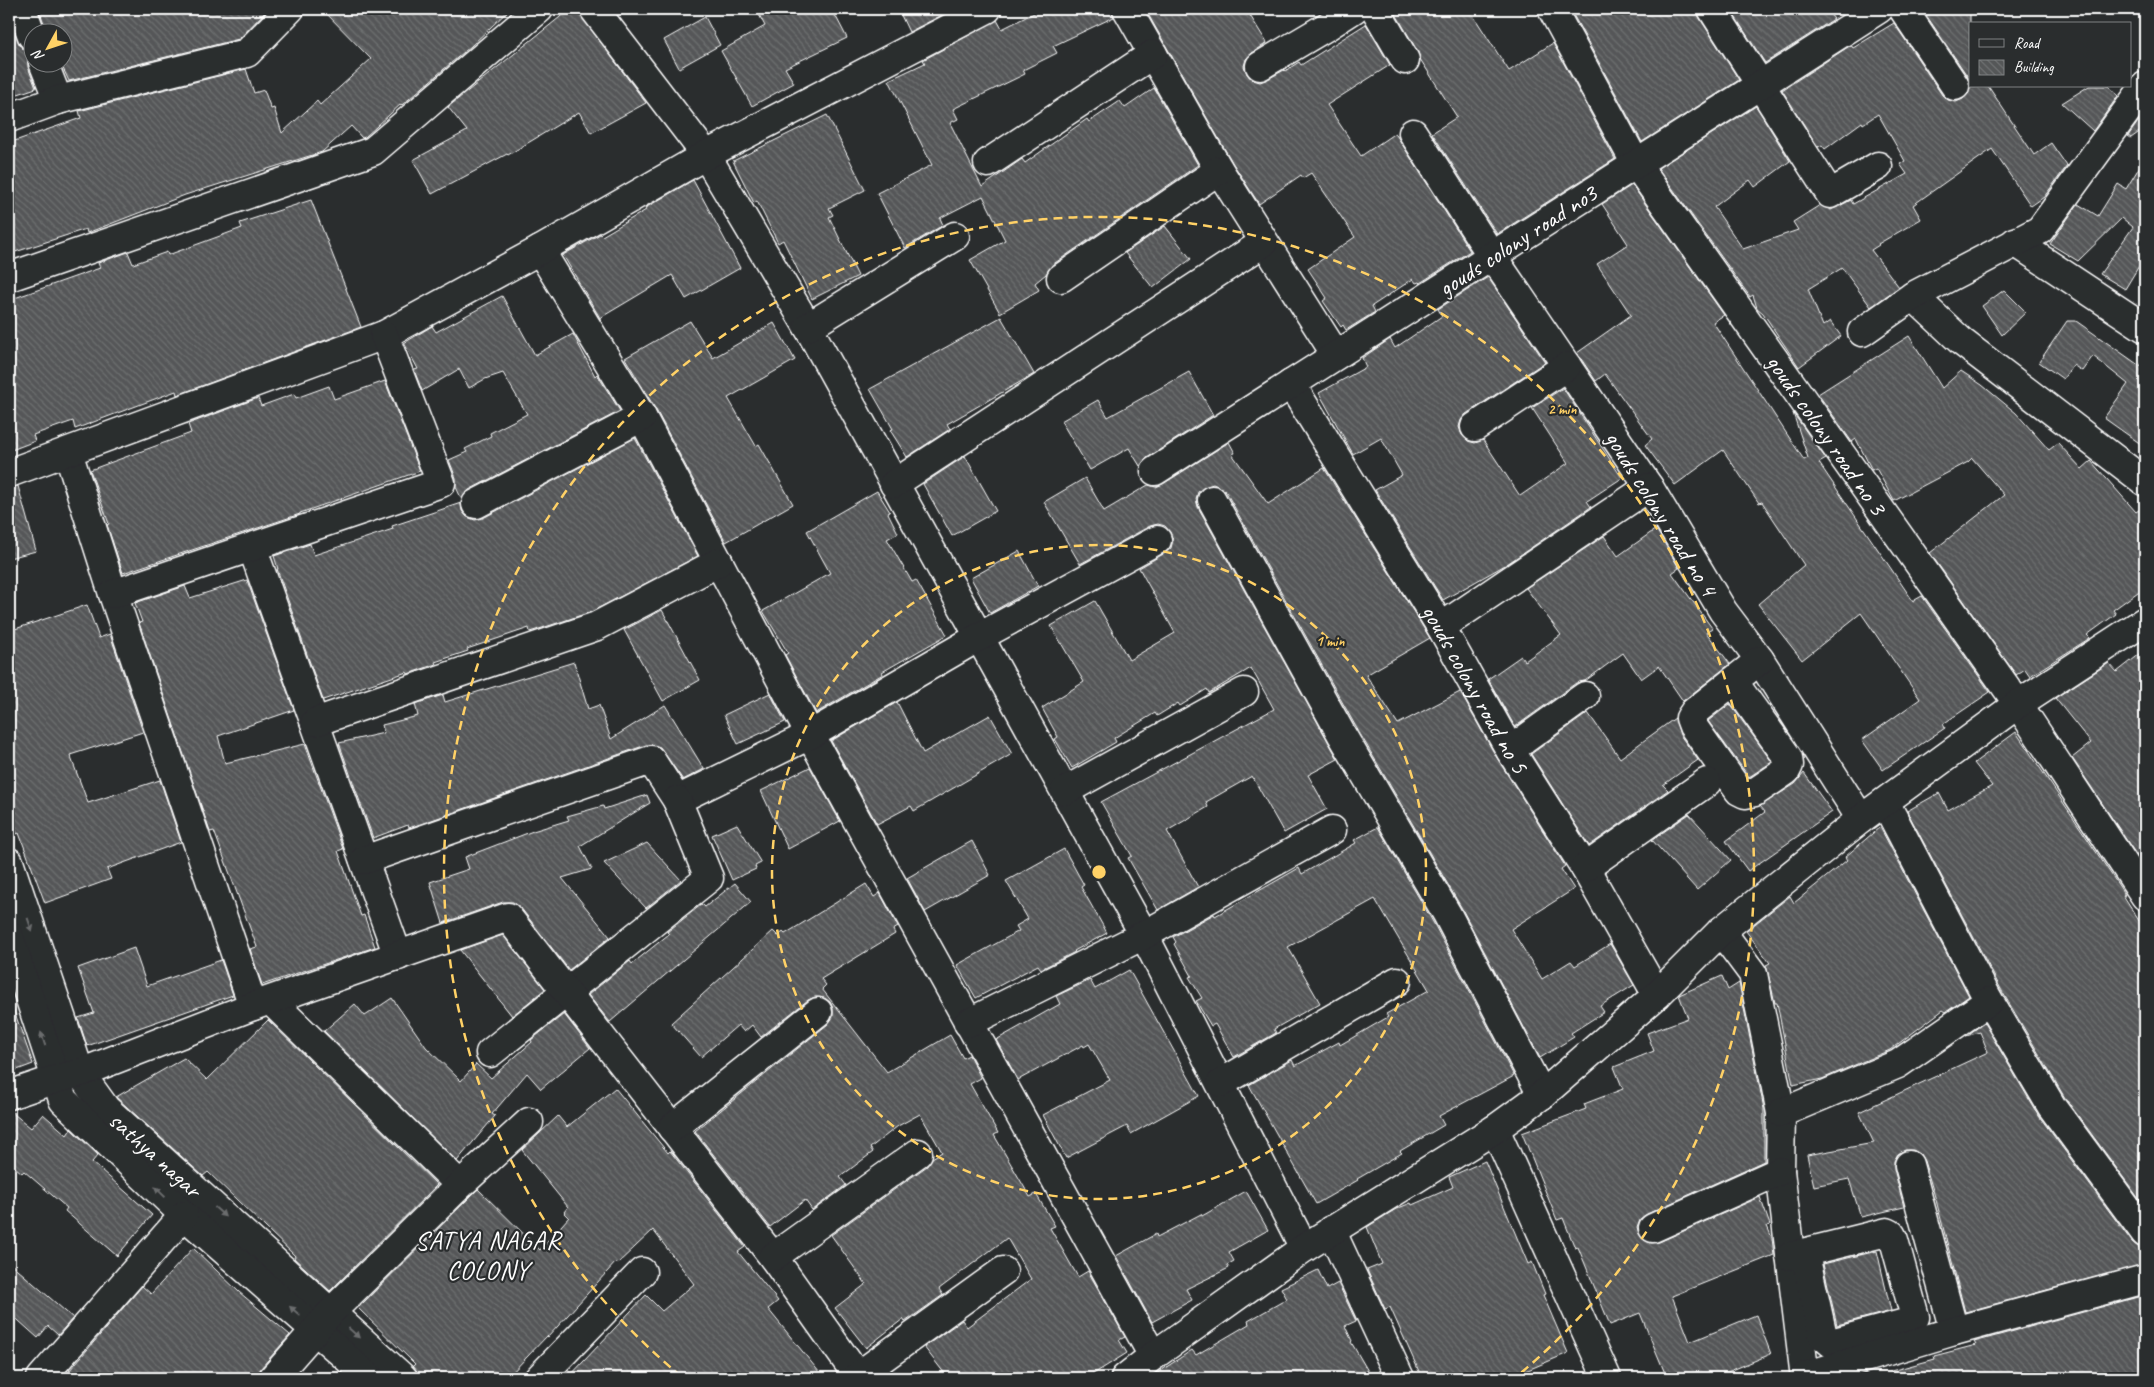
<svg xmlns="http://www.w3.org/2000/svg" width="2154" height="1387" font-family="Caveat,sans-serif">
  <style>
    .building { fill: url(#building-back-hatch); stroke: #fff }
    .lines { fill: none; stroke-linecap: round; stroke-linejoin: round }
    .minor-casing { stroke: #fff; stroke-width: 31 }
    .minor { stroke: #2a2d2e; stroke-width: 28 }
    .oneway { fill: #6a6c6d }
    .ring { fill: none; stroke: #ffd166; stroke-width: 2.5; stroke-dasharray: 9 6 }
    .labels { text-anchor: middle; stroke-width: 4.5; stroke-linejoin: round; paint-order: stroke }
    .street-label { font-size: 25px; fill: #fff; stroke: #2a2d2e }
    .neighbourhood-label { font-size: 26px; letter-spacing: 1px; fill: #fff; stroke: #2a2d2e }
    .centre { fill: #ffd166; stroke: #2a2d2e; stroke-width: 2.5 }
    .ring-label { font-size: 15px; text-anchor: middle; font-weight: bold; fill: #ffd166; stroke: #2a2d2e; stroke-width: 4.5; stroke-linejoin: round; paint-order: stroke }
  </style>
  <defs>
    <pattern id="building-back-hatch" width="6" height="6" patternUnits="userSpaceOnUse" patternTransform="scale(1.25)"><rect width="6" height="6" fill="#555758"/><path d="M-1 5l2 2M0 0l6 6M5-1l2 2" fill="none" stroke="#6e7071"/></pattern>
  </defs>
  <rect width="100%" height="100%" fill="#2a2d2e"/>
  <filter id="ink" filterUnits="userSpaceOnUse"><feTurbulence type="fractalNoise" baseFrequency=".02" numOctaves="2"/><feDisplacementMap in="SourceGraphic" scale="10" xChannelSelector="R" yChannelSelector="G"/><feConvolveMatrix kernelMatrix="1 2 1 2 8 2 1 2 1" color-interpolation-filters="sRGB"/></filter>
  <g filter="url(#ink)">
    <g class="building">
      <path d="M49,9H268L239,39L69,81L60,62H62V32H47L40,12Z"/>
      <path d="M322,9H510L471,46L402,105L401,104L365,137L362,138L351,126L322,152L185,195L87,233L86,229L9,254V143L81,118L79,111L246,69L254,93L264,90L271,109L274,108L282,133L317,101L320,105L371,59Z"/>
      <path d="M570,9H576L646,103L591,133L579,112L508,155L507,154L432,194L413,160L467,131L448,107Z"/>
      <path d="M756,9H832L847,38L785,68L794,83L752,106L721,51L765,26Z"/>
      <path d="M898,9H954L909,32Z"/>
      <path d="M1042,9H1111L1114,17L1053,46L1057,53L1023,70L1025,74L953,109L958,119L950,123L982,187L1022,159L1025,163L1087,119L1089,122L1120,101L1125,108L1154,88L1198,165L1052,265L1046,274L1035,283L1039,290L1000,313L970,260L1005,240L983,196L940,218L943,225L905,248L877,193L932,165L889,80L925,63L923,60L997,20L1002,29Z"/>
      <path d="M1145,9H1246L1267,43L1252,53L1246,59L1244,66L1247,74L1253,80L1260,82L1268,79L1284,70L1285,71L1299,62L1301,65L1366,24L1390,65L1327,105L1361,156L1395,133L1470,251L1420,283L1419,282L1416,283L1413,279L1372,306L1375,312L1346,330L1343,325L1341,327L1323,301L1327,298L1308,269L1355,237L1311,173L1303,178L1301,175L1259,204L1232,162Z"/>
      <path d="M1393,9H1469L1509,71L1553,43L1615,159L1497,234L1432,133L1457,117L1420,59L1418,52Z"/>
      <path d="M1570,9H1697L1699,17L1739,80L1642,142Z"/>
      <path d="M1730,9H1826L1834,19L1765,63Z"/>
      <path d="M1922,9H1970V84L1968,77Z"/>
      <path d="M705,17L720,45L679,68L664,40Z"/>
      <path d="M1894,23L1942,95L1948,100L1956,102L1963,99L1969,93L1970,86H1988L2034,155L2051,143L2067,166L2044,197L2031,206L1992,149L1913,205L1921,219L1878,244L1879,245L1871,250L1899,287L1871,307L1842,268L1808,289L1823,326L1830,321L1841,336L1799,367L1763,313L1757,308L1753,295L1750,297L1658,168L1756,106L1790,161L1755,187L1750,180L1714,207L1743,249L1798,230L1793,222L1820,205L1831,210L1851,200L1853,204L1907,174L1900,164L1905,161L1878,114L1863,124L1862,122L1825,149L1822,145L1818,147L1782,90L1851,45L1853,48Z"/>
      <path d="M11,24L22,48L32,51L28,59V67L36,88L9,97V25Z"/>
      <path d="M2089,86H2109L2118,96L2093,131L2062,103Z"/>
      <path d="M827,115L865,190L829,208L833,215L829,217L858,276L812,299L783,240L778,243L757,201L754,203L733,161Z"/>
      <path d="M2140,119L2145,124V128L2131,138L2128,136Z"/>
      <path d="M2145,158V256L2125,289L2100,274L2133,227L2122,218L2078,261L2050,244L2078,204L2098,216L2118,184L2126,189Z"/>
      <path d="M693,180L740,268L686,299L672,275L600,318L563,255L600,234L602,236L646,210L645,208Z"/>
      <path d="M1632,185L1724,315L1713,322L1804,460L1808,458L1793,413L1826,459L1819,463L1913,601L1922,596L1990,692L1943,724L1945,728L1883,770L1862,740L1920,699L1861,613L1802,660L1758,604L1804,565L1762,502L1759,503L1723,450L1675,485L1645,445L1652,439L1605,374L1596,381L1577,353L1631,315L1597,264L1628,244L1602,204Z"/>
      <path d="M311,200L361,327L177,395L176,391L75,429L73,421L33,435L35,441L9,451V300L100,268L98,263L128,252L133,264L167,252L168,255L242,228L240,223Z"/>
      <path d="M1165,226L1191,259L1153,288L1125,253Z"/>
      <path d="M1488,277L1545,362L1466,414L1461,420L1459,427L1462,435L1468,441L1475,443L1483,440L1520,496L1568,463L1532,408L1563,388L1622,478L1587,501L1591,507L1507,564L1443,600L1375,490L1402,475L1381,438L1353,454L1319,393L1366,367L1362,358L1390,339L1395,348L1442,316L1438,309Z"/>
      <path d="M2004,290L2026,312L2002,335L1982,306Z"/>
      <path d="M502,296L535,355L573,334L595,376L597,374L620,411L469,490L462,500L456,487V478L449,460L467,452L465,449L491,436L490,433L527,414L503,373L485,379L469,388L459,369L422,391L414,370L418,369L404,343L432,326L436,332Z"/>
      <path d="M1001,317L1034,374L947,424L950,429L907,457L890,430L893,429L870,389Z"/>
      <path d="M690,321L713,358L774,323L795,360L728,398L756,446L759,444L793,504L726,542L656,410L625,358Z"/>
      <path d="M2067,321H2076L2140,366L2145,359V447L2104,418L2128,384L2093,356L2082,371L2073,365L2063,379L2039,362Z"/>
      <path d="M1909,336L1942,388L1961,371L1982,385L2016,413L2049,450L2058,443L2082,469L2091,461L2136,512L2145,506V587L2113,610L2116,614L2087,635L2090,638L2030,676L2025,669L2016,675L1930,553L2004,495L1972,458L1968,462L1894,501L1876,468L1872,470L1856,439L1852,442L1818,394Z"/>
      <path d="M1189,372L1213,415L1147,458L1140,466L1129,448L1090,470L1061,421L1098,400L1108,417Z"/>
      <path d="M385,381L420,471L300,513V514L123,573L107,525L109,524L90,470L191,433L188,424L258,398L261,406L294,394L296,398L329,386L334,399Z"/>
      <path d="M635,438L698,556L591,612L530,632L529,628L467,649L468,651L435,662L436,664L408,674L407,672L323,700L277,569H278L274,556L310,544L314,555L393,529L392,526L461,503L462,511L467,517L475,520L483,518Z"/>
      <path d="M1229,442L1235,453L1232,454L1268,504L1324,468L1430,638L1366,675L1398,724L1460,692L1497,758L1565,866L1561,869L1574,889L1511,929L1542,979L1571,961L1575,966L1610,944L1634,985L1600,1006L1604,1012L1571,1033L1574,1037L1540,1058L1461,907L1356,727L1226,492L1220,487L1213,484L1204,487L1198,492L1196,499L1198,507L1338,759L1308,775L1327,809L1284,833L1252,776L1206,802L1208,807L1167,831L1198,887L1158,910L1128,858L1132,856L1101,802L1274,709L1251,668L1209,693L1207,689L1180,706L1178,703L1157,716L1155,713L1114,738L1116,742L1072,768L1055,739L1058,737L1042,708L1084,682L1051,626L1095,601L1129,660L1175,633L1139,568L1165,553L1171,548L1173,540L1170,532L1165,526L1158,524L1150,526L1080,564L1044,502L1085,478L1104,511L1148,485L1156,487L1163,484Z"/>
      <path d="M965,456L996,511L952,536L923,484Z"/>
      <path d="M18,486L36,551L9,558V488Z"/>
      <path d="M877,491L890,512L888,513L898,533L887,539L912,582L916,580L947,635L882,672L883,674L816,713L785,655L788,653L763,611L830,573L807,531Z"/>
      <path d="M1656,529L1679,568L1672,573L1712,628L1706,632L1730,664L1683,701L1659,666L1641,679L1623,653L1585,681L1576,683L1515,727L1488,679L1521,656L1525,661L1561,635L1526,588L1604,536L1618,556Z"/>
      <path d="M1019,551L1038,586L990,613L971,578Z"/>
      <path d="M247,580L294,710L218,736L225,763L305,744L343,849L338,851L361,916L364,915L375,947L262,985L250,949L257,947L214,831L210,832L139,623L142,622L135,603L185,586L190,598Z"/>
      <path d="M87,605L99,638L110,634L143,732L70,755L88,803L160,780L181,842L107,869L111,879L45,903L19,833L17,834L9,811V631Z"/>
      <path d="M662,610L700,680L663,701L624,630Z"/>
      <path d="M2145,650V868L2072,758L2091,743L2055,698L2109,663L2117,672Z"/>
      <path d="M574,662L588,709L599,705L611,739L665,705L704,769L683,780L660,747L653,745H646L409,828L408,825L373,838L339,743L384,733L382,725L418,716L415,704L443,695L445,702Z"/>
      <path d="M770,693L785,722L738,744L724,715Z"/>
      <path d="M897,702L923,753L990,715L1012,754L914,811L911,806L877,824L831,741Z"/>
      <path d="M1730,704L1772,762L1749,777L1708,721Z"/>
      <path d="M1588,713L1620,758L1675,718L1680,735L1698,760L1663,785L1668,790L1589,846L1531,754Z"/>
      <path d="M2016,732L2125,895L2123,896L2145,930V1207L2065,1098L2003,993L1907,811L1939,793L1948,810L1992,786L1974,763Z"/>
      <path d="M810,767L840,821L788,849L761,791Z"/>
      <path d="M1804,773L1832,812L1748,871L1726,841L1765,812L1760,806L1795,784Z"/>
      <path d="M647,795L650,803L580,846L592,869L562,878L610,937L569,970L520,907L513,902H503L443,923L430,882L469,869L465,857L533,831L569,820L567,816L603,806L604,809Z"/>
      <path d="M1689,814L1731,860L1697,890L1652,840Z"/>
      <path d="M737,824L761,863L755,866L756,869L732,880L712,835Z"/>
      <path d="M1378,827L1433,922L1514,1076L1439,1116L1444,1125L1400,1151L1402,1153L1357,1179L1358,1180L1316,1204L1249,1085L1292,1060L1295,1066L1339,1042L1340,1045L1388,1017L1386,1014L1429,990L1375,899L1288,947L1320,1003L1274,1029L1276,1033L1234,1057L1215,1024L1211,1026L1196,1001L1202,998L1189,977L1192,976L1174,944L1176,942L1173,937L1214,914L1215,916L1299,868L1302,874L1356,843L1354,840Z"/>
      <path d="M1880,827L1969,996L1946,1012L1943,1010L1890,1050L1822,1079L1793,1085L1777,1003H1775L1766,965L1770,963L1746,931L1790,896L1794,903L1847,860L1845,857Z"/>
      <path d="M972,841L990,875L925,912L907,878Z"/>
      <path d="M647,843L681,880L646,908L604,863Z"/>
      <path d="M1064,849L1084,885L1081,887L1107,933L1074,951L1075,952L1041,969L1038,965L976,998L957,965L1019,931L1016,926L1028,919L1006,881Z"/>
      <path d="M735,883L751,902L610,1022L588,995L630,961L632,964L669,934L667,932L702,904L705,907Z"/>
      <path d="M866,884L874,897L880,893L898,927L893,930L895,934L821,979L826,985L822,989L887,1072L950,1035L963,1058L969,1055L981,1078L970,1084L998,1133L994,1135L1030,1197L1036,1194L1055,1226L1050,1228L1078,1277L1088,1271L1125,1337L1119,1340L1127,1353L1087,1378H948L924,1347L962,1320L967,1327L1031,1279L1007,1238L939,1289L943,1295L905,1322L903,1319L866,1348L835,1308L866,1284L831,1235L927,1166L932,1158L942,1152L920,1114L898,1126L870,1148L873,1152L840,1177L846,1185L812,1210L805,1200L770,1227L695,1131L828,1024L833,1017V1009L830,1002L824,998L815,997L808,1000L761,1037L752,1025L744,1032L738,1025L701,1057L671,1023L773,931L778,936L783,932L785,934Z"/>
      <path d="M503,935L545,989L512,1016L460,950Z"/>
      <path d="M134,948L147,986L221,960L233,995L87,1046L78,1018L94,1013L78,968Z"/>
      <path d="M1129,970L1199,1096L1131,1134L1127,1126L1066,1158L1043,1115L1110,1080L1089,1044L1084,1047L1083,1045L1018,1080L996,1040L1060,1004L1056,996L1090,980L1095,989Z"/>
      <path d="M1722,976L1728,990L1739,983L1764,1109V1161L1647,1214L1640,1219L1637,1227L1639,1234L1644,1240L1651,1243L1659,1242L1760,1197L1770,1225L1767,1226L1772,1238L1774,1255L1672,1296L1690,1342L1756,1315L1771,1354L1713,1378H1667L1640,1313L1610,1325L1578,1247L1575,1248L1563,1218L1557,1220L1522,1133L1586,1109L1584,1104L1623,1089L1614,1067L1654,1051L1647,1033L1688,1018L1679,995Z"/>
      <path d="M392,998L426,1047L461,1081L476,1064L491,1078L532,1042L531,1040L564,1014L590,1048L541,1089L527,1073L492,1114L495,1116L457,1161L324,1031L355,1004L365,1016Z"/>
      <path d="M9,1005H12L33,1064L9,1073Z"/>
      <path d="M268,1020L437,1185L330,1291L294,1258L295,1256L208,1172L203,1176L116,1097L184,1058L207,1080Z"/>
      <path d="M1984,1023L2039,1116L2132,1242L2138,1247L2145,1248V1264L1965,1312L1936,1200L1924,1161L1920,1154L1913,1150H1905L1898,1154L1894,1161V1169L1904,1207L1861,1217L1849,1179L1814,1186L1807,1155L1874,1143L1859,1112L1988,1052L1980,1032L1966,1036Z"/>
      <path d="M615,1088L668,1153L670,1151L745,1247L738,1252L778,1301L768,1309L824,1378H568L646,1295L662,1311L694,1284L653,1230L617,1264L616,1262L548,1337L547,1336L507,1378H422L413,1366L415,1364L358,1308L478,1189L540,1250L569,1217L564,1212L568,1207L522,1150L558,1116L567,1127Z"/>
      <path d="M9,1110L31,1128L43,1114L67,1135L71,1129L98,1155L92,1162L152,1215L117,1256L65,1211L67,1208L24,1171L22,1173L9,1162Z"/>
      <path d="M1485,1161L1528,1264L1532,1262L1545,1294L1543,1295L1568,1353L1509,1378H1504L1500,1370L1483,1378H1422L1390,1307L1385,1309L1367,1270L1382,1264L1367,1227L1396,1209L1411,1203L1412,1205L1453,1187L1449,1177Z"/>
      <path d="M1246,1191L1268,1230L1229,1252L1234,1261L1227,1265L1229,1268L1186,1289L1192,1300L1152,1322L1116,1256L1156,1234L1157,1237L1201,1214L1202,1216Z"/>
      <path d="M193,1248L239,1292L290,1335L261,1368L256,1378H63L142,1286L151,1294Z"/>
      <path d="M1877,1251L1891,1311L1837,1325L1823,1264Z"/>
      <path d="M9,1262L73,1318L58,1335L48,1326L38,1338L9,1312Z"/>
      <path d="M1318,1270L1327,1289L1338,1283L1356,1321L1345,1326L1352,1341L1351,1342L1372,1378H1150L1192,1350L1196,1355L1249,1324L1248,1321L1287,1299L1281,1288Z"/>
      <path d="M2145,1295V1378H1892L1891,1371L1935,1359L1934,1356L1976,1345L1974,1342Z"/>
    </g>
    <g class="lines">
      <g class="minor-casing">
        <g id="minor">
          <path d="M22,9L32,36"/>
          <path d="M594,9L706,155L808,327L1144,935L1304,1248"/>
          <path d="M1127,9L1219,170L1336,355"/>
          <path d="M1375,9L1405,60"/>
          <path d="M1552,9L1636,164L2018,704L2145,896"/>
          <path d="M1712,9L1830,194L1878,166"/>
          <path d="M1903,9L1955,86"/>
          <path d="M43,62L58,100"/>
          <path d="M1260,66L1326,27L1354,9"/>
          <path d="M9,118L58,100L247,53L290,9"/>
          <path d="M1413,133L1492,256L1649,487L1723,611L1760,660L1861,819"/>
          <path d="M988,163L1153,54"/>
          <path d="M2015,242L2145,328"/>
          <path d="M540,250L642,417L810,735L1153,1356"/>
          <path d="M9,277L373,151L539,9"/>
          <path d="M1061,278L1219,170"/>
          <path d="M1913,296L1962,342L2145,482"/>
          <path d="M808,327L955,236"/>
          <path d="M1862,332L1913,296L2040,230L2145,86"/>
          <path id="s1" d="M1291,384L1441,627L1510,750L1585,868L1657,995"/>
          <path d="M1475,427L1567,366"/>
          <path d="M68,452L113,594L253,1006"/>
          <path d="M1155,471L1879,9"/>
          <path d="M9,473L384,335L540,250L706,155L987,9"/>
          <path d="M894,484L1263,243"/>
          <path d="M1212,500L1342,735L1447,914L1542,1095"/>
          <path d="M476,504L642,417"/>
          <path d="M252,547L398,956"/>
          <path d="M113,594L441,483L384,335"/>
          <path d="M1441,627L1649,487"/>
          <path d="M1733,681L1788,758L1789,765L1786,771L1755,792L1745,794L1739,791L1693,726L1690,718L1694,712L1760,660"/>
          <path d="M315,722L597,626L719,562"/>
          <path d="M1510,750L1585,696"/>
          <path d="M1065,791L1244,692"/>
          <path d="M1885,802L1989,1001L2052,1107L2145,1233"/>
          <path d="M364,860L651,760L677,800L810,735L979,637L1157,540"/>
          <path id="s2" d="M9,862L80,1073L106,1109L403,1378"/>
          <path d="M1585,868L1707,782"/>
          <path d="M1721,931L1753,974L1781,1113L1780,1171L1805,1378"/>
          <path d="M9,935L63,1100L184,1215L370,1378"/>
          <path d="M271,1001L460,1185"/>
          <path d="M968,1023L1144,935L1332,830"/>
          <path d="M490,1053L709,878L677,800"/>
          <path d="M1221,1083L1397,981"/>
          <path d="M9,1095L56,1079L80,1073L253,1006L508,917L773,1257L859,1378"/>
          <path d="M1781,1113L1898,1064L1989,1001"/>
          <path d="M672,1128L818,1012"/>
          <path d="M1495,1129L1607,1378"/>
          <path d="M1909,1165L1954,1331"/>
          <path d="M1653,1228L1780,1171"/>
          <path d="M1331,1230L1400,1378"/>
          <path d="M1790,1256L1887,1232L1891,1234L1894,1240L1915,1317L1909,1322L1831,1343L1823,1336L1807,1264"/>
          <path d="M773,1257L918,1153"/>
          <path d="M1805,1376L1954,1331L2145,1279"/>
          <path d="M41,1378L184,1215"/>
          <path d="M273,1378L331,1312L460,1185L529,1122"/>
          <path d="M539,1378L642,1272"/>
          <path d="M855,1378L1003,1271"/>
          <path d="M1125,1378L1153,1356L1304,1248L1495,1129L1542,1095L1657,995L1721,931L1861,819L2018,704L2145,621"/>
        </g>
      </g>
      <use href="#minor" class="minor"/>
    </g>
    <defs><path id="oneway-solid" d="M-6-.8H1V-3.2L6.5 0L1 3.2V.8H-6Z" transform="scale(1.25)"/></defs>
    <g class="oneway">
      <use href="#oneway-solid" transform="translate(30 925) rotate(71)"/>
      <use href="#oneway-solid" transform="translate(43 1039) rotate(-108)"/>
      <use href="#oneway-solid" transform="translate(160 1192) rotate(-136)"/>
      <use href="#oneway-solid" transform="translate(220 1212) rotate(42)"/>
      <use href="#oneway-solid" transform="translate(295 1311) rotate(-139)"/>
      <use href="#oneway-solid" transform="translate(354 1333) rotate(42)"/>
    </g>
  </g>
  <g class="ring">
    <circle cx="1099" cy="872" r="327"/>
    <path d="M682 1377A655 655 0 1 1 1516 1377"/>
  </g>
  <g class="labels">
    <g class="street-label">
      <text transform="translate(1517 240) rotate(-33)" y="9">gouds colony road no3</text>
      <text transform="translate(1827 434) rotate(55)" y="9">gouds colony road no 3</text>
      <text transform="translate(1662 513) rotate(58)" y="9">gouds colony road no 4</text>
      <text dy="9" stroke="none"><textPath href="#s1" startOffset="356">gouds colony road no 5</textPath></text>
      <text dy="9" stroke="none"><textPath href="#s2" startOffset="334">sathya nagar</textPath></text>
    </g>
    <g class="neighbourhood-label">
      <text x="488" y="1249">SATYA NAGAR<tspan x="488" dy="30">COLONY</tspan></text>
    </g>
  </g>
  <circle cx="1099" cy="872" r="8" class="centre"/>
  <g class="ring-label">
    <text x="1562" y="414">2 min</text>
    <text x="1330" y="646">1 min</text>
  </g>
  <rect width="2154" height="1387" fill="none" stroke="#2a2d2e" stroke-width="30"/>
  <rect x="15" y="15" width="2124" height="1357" fill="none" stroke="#fff" stroke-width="2" filter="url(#ink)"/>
  <rect x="1969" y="22" width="162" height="65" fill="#2a2d2e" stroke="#7f8182"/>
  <rect x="1979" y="39" width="25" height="8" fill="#2a2d2e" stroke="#7f8182"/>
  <text x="2014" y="48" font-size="15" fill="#ffffff">Road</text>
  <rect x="1979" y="60" width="25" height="15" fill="url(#building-back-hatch)" stroke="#7f8182"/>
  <text x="2014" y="72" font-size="15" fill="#ffffff">Building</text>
  <g transform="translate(48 48) rotate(230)"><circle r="24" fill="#2a2d2e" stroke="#7f8182"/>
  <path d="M0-4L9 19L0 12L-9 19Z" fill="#ffd166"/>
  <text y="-8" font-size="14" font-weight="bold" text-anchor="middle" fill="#ffffff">N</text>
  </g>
</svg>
